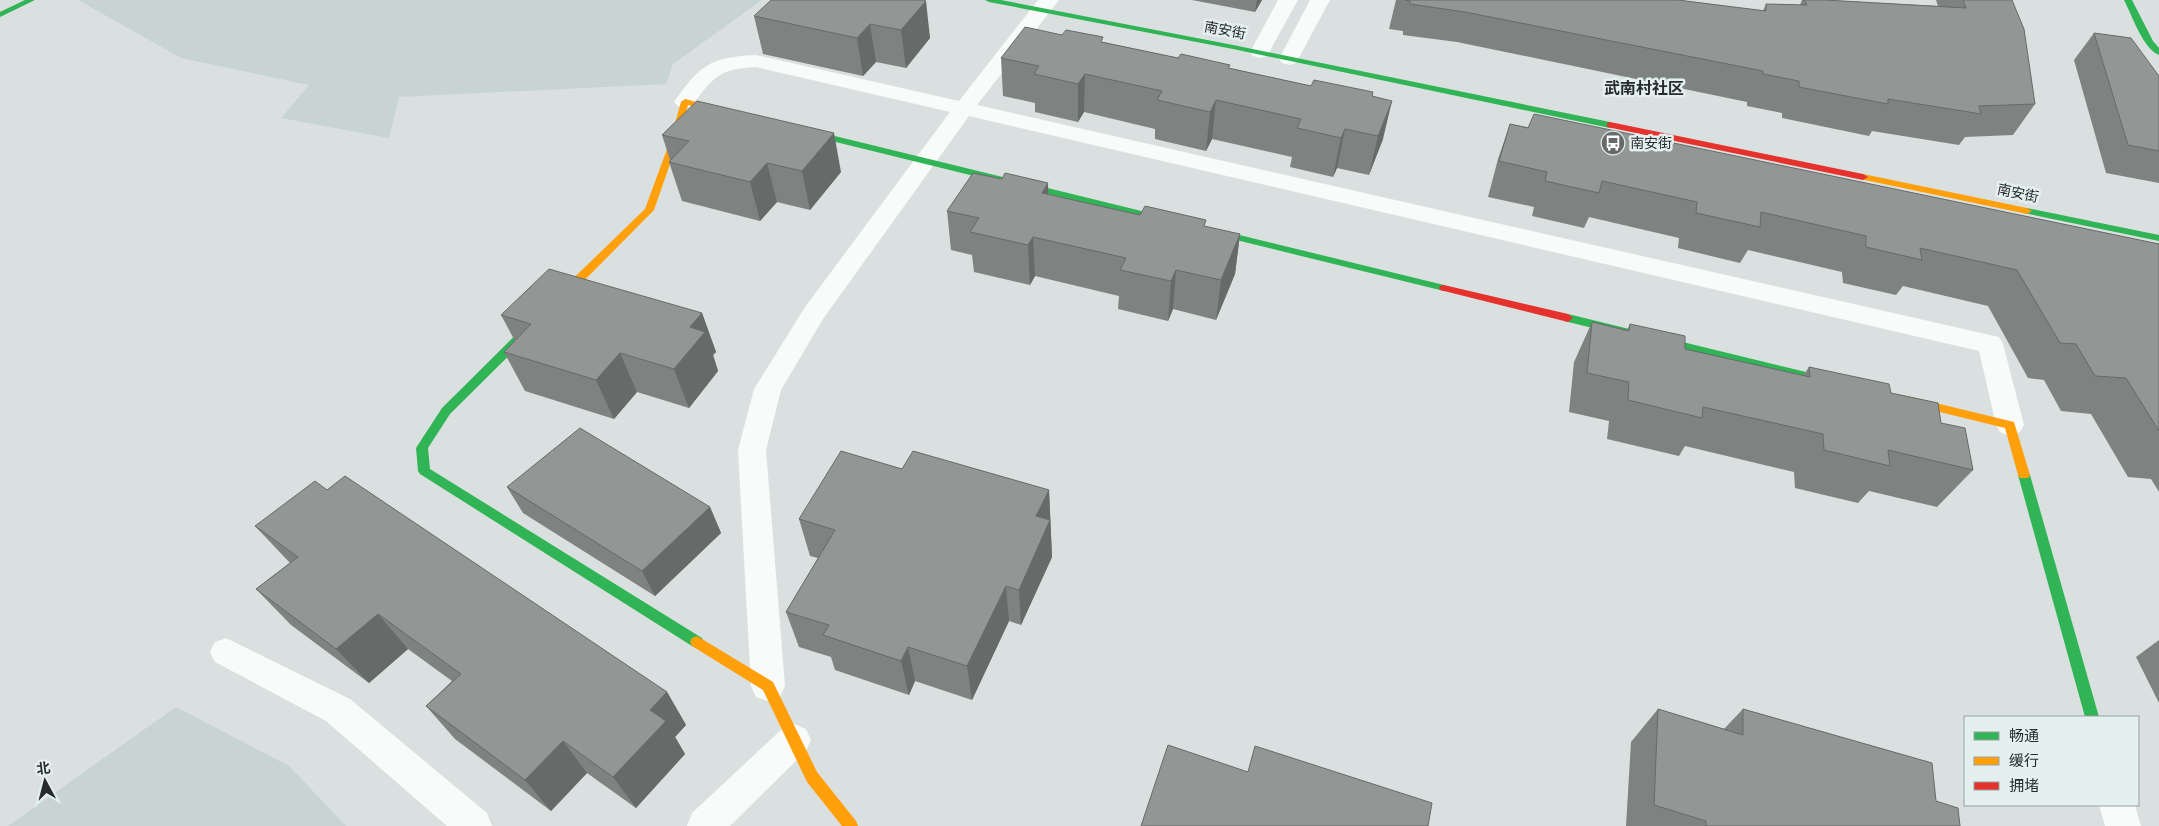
<svg xmlns="http://www.w3.org/2000/svg" width="2159" height="826" font-family="Karla,'Noto Sans SC',sans-serif">
  <style>
    .built { fill: #c7d4d2 }
    .lines { fill: none; stroke-linecap: round; stroke-linejoin: round }
    .street { fill: #f9fafa; fill-rule: evenodd }
    .fast { fill: #30b455; fill-rule: evenodd }
    .slow { fill: #ff9f0a; fill-rule: evenodd }
    .jam { fill: #e5322d; fill-rule: evenodd }
    .wall { fill: #7e8281 }
    .shaded-wall { fill: #666a69 }
    .building { fill: #929796; stroke: #666a69 }
    .labels { text-anchor: middle; stroke-width: 5; stroke-linejoin: round; paint-order: stroke }
    .far-street-label { font-size: 14px; fill: #272b2b; stroke: #e4f0ef }
    .far-poi-label { font-size: 14px; fill: #272b2b; stroke: #e4f0ef; text-anchor: start }
    .far-quarter-label { font-size: 16px; font-weight: bold; fill: #272b2b; stroke: #e4f0ef }
  </style>
  <rect width="100%" height="100%" fill="#dae0df"/>
  <g class="built">
    <path d="M78,0H762L673,64L666,84L399,97L389,138L281,118L309,85L181,58Z"/>
    <path d="M176,707L289,766L346,826H8Z"/>
  </g>
  <g class="lines">
    <g class="street">
      <path d="M1038,0H1059L977,105L1999,337L2003,344L2024,425L2020,432L2010,436L2000,432L1996,425L1979,351L969,116L823,319L781,390L766,450L785,686L780,697L768,701L756,697L751,686L738,450L754,389L805,307L950,112L756,67C719,69 713,77 692,106L685,108L678,106L674,102C700,65 710,57 756,55L959,101Z"/>
      <path d="M1278,0H1298L1267,56L1260,58L1253,56L1250,52Z"/>
      <path d="M1310,0H1330L1296,63L1289,65L1282,63L1279,59Z"/>
      <path d="M226,638L350,699L487,813L492,826H447L326,721L215,662L210,652L215,642Z"/>
      <path d="M794,724L806,729L811,740L806,751L730,826H687L692,813L782,729Z"/>
      <path d="M2099,805H2135L2141,826H2105Z"/>
    </g>
    <g class="fast">
      <path d="M25,0H35L0,17V12Z"/>
      <path d="M985,0H1001L1233,45L1610,122L1614,125L1610,128L1233,49L989,2Z"/>
      <path d="M2124,0H2132L2153,41L2159,48V55C2143,49 2132,15 2124,0Z"/>
      <path d="M798,127L1444,285L1449,288L1444,291L795,132V128Z"/>
      <path d="M2027,208L2159,235V241L2024,213L2022,211Z"/>
      <path d="M558,296L562,297L563,300L562,303L450,414L428,448L430,469L702,638L704,642L702,646L697,648L692,646L420,474L418,471L416,448L442,408L554,297Z"/>
      <path d="M1568,314L1839,380L1845,384L1839,388L1564,321L1563,318L1564,315Z"/>
      <path d="M2024,470L2028,472L2030,475L2099,717H2085L2018,475L2020,472Z"/>
    </g>
    <g class="slow">
      <path d="M685,99L732,111L733,113L729,116L688,105L678,141L654,210L562,303H554L553,300L554,297L645,209L670,141L681,102Z"/>
      <path d="M1863,174L2027,208L2032,211L2027,214L1860,179V175Z"/>
      <path d="M1903,395L2014,422L2030,475L2028,478H2020L2018,475L2005,428L1899,402L1897,399L1899,396Z"/>
      <path d="M697,636L773,682L817,772L856,821L858,826H842L807,782L763,690L692,646L690,642L692,638Z"/>
    </g>
    <g class="jam">
      <path d="M1610,122L1863,174L1868,177L1863,180L1607,127V123Z"/>
      <path d="M1444,285L1568,314L1573,318L1568,322L1440,290L1439,288L1440,286Z"/>
    </g>
  </g>
  <g class="wall">
    <path d="M923,0L930,38L906,68L876,62L863,76L763,54L754,16Z"/>
    <path d="M1192,0H1262L1255,12Z"/>
    <path d="M1396,0H1678L1763,11L1766,4L1800,5L1802,0H1825L1938,6L1936,0H2012L2035,104L2013,135L1965,137L1959,145L1872,131L1869,136L1782,118V113L1747,106V102L1457,42L1403,35V31L1389,29Z"/>
    <path d="M2094,33L2159,76V183L2106,173L2074,60Z"/>
    <path d="M1062,35L1103,42L1178,58L1230,65L1229,68L1311,86L1372,96L1383,139L1369,175L1337,168L1333,177L1290,167L1292,157L1212,139L1206,151L1155,139V129L1084,112L1078,122L1035,112V103L1003,96L1001,58Z"/>
    <path d="M1510,124L2159,244V492L2151,479L2128,477L2091,414L2061,411L2044,380L2028,378L1988,306L1903,286L1896,295L1843,283L1842,272L1748,250L1740,263L1678,248L1679,238L1589,217L1584,228L1532,216L1534,207L1488,197L1498,159Z"/>
    <path d="M662,135L841,172L810,210L777,202L760,221L682,201L669,162L670,160Z"/>
    <path d="M1002,179L1048,183V195L1140,215L1205,227L1240,234L1235,274L1216,320L1173,309L1168,321L1118,309L1119,296L1035,276L1030,285L974,272L972,255L951,250L947,211Z"/>
    <path d="M702,313L716,352L713,355L718,371L689,408L637,392L614,419L525,391L504,352L515,341L501,315Z"/>
    <path d="M1592,322L1627,330L1630,324L1685,349L1803,376L1809,367L1891,393L1941,423L1973,470L1937,507L1869,491L1858,503L1795,488L1794,472L1685,446L1679,456L1607,439L1609,421L1569,412L1574,362Z"/>
    <path d="M902,469L1049,490L1052,557L1021,625L1009,621L972,700L915,681L909,695L835,670L831,657L799,647L786,612L818,558L810,556L799,519Z"/>
    <path d="M507,487L710,507L721,533L655,596L523,513Z"/>
    <path d="M327,490L667,692L686,725L675,737L685,754L636,808L587,773L551,811L455,739L426,706L452,681L408,649L369,683L291,625L256,589L290,563L255,526Z"/>
    <path d="M2159,640V703L2136,657Z"/>
    <path d="M1658,709L1724,729L1743,709L1936,801L1960,826H1626L1631,742Z"/>
  </g>
  <g class="shaded-wall">
    <path d="M1257,0H1262L1255,12Z"/>
    <path d="M926,1L930,38L906,68L901,30Z"/>
    <path d="M870,24L876,62L863,76L857,38Z"/>
    <path d="M1085,74L1084,112L1078,122V84Z"/>
    <path d="M1216,100L1212,139L1206,151L1210,112Z"/>
    <path d="M1392,101L1383,139L1369,175L1378,136Z"/>
    <path d="M1345,129L1337,168L1333,177L1341,138Z"/>
    <path d="M834,133L841,172L810,210L802,171Z"/>
    <path d="M767,163L777,202L760,221L750,182Z"/>
    <path d="M1048,183L1049,222L1042,193Z"/>
    <path d="M1240,234L1235,274L1216,320L1221,280Z"/>
    <path d="M1033,237L1035,276L1030,285L1028,245Z"/>
    <path d="M1176,270L1173,309L1168,321L1171,281Z"/>
    <path d="M702,313L716,352L713,355L718,371L689,408L674,369L690,327Z"/>
    <path d="M620,353L637,392L614,419L596,380Z"/>
    <path d="M1049,490L1052,557L1021,625L1019,590L1036,516Z"/>
    <path d="M710,507L721,533L655,596L642,571Z"/>
    <path d="M1006,586L1009,621L972,700L967,666Z"/>
    <path d="M378,614L408,649L369,683L336,649Z"/>
    <path d="M908,647L915,681L909,695L901,661Z"/>
    <path d="M667,692L686,725L675,737L685,754L636,808L613,777L650,710Z"/>
    <path d="M563,741L587,773L551,811L525,780Z"/>
  </g>
  <g class="building">
    <path d="M771,0H923L926,1L901,30L870,24L857,38L754,16Z"/>
    <path d="M1405,0H1678L1766,11V4L1807,5L1804,0H1825L1966,8L1963,0H2012L2024,29L2035,104L1979,106L1981,114L1888,99V104L1799,87V81L1763,74V71L1465,12L1410,4V1Z"/>
    <path d="M1025,27L1062,35L1066,30L1103,37L1101,42L1178,58L1181,54L1230,65L1228,68L1311,86L1314,80L1373,92L1372,96L1392,101L1378,136L1345,129L1341,138L1297,128L1301,119L1216,100L1210,112L1157,100L1162,91L1085,74L1078,84L1034,74L1039,66L1001,58Z"/>
    <path d="M2094,33L2131,38L2159,76V151L2128,145Z"/>
    <path d="M697,101L834,133L802,171L767,163L750,182L669,162L689,141L662,135Z"/>
    <path d="M1534,114L2159,244V431L2126,378L2095,376L2076,344L2060,343L2017,270L1920,248L1922,260L1866,247V236L1761,212L1760,227L1696,213L1697,202L1602,181L1599,193L1545,181L1547,172L1499,161L1510,124L1528,128Z"/>
    <path d="M973,173L1002,179L1005,173L1048,183L1042,193L1140,215L1145,206L1206,220L1204,226L1240,234L1221,280L1176,270L1171,281L1120,270L1126,258L1033,237L1028,245L970,232L979,218L947,211Z"/>
    <path d="M549,269L702,313L690,327L705,332L674,369L620,353L596,380L504,352L531,324L501,315Z"/>
    <path d="M1592,322L1629,331L1630,324L1685,336V349L1810,377L1809,367L1889,384L1891,393L1938,403L1941,423L1965,428L1973,470L1888,450L1890,466L1824,450L1823,434L1703,407L1702,418L1628,400L1629,382L1587,373Z"/>
    <path d="M580,428L710,507L642,571L507,487Z"/>
    <path d="M841,451L902,469L913,451L1049,490L1036,516L1050,520L1019,590L1006,586L967,666L908,647L901,661L823,635L829,625L786,612L835,530L799,519Z"/>
    <path d="M345,476L667,692L650,710L666,721L613,777L563,741L525,780L426,706L461,674L378,614L336,649L256,589L298,557L255,526L315,481L327,490Z"/>
    <path d="M1658,709L1743,735V709L1932,763L1936,801L1958,808L1960,826H1706V821L1654,805Z"/>
    <path d="M1168,745L1248,772L1255,746L1432,803L1428,826H1141Z"/>
  </g>
  <defs>
    <g id="bus-disc" transform="scale(1.25)"><circle r="9.5" fill="#666a6a" stroke="#e4f0ef"/><path d="M-5-6H5V4H4V6H2V4H-2V6H-4V4H-5ZM-3.5-4V0h7V-4ZM-3.5 1.2v1.5H-2V1.2ZM2 1.2v1.5H3.5V1.2Z" fill="#fff"/></g>
  </defs>
  <g fill-rule="evenodd">
    <use href="#bus-disc" x="1613" y="143"/>
  </g>
  <g class="labels">
    <g class="far-street-label">
      <text transform="translate(1225 30) rotate(11)" y="5">南安街</text>
      <text transform="translate(2018 193) rotate(12)" y="5">南安街</text>
    </g>
    <g class="far-poi-label">
      <text x="1630" y="148">南安街</text>
    </g>
    <g class="far-quarter-label">
      <text x="1644" y="94">武南村社区</text>
    </g>
  </g>
  <rect x="1964" y="716" width="175" height="90" fill="#e4f0ef" stroke="#98a1a1"/>
  <rect x="1974" y="732" width="25" height="8" fill="#30b455" stroke="#98a1a1"/>
  <text x="2009" y="741" font-size="15" fill="#272b2b">畅通</text>
  <rect x="1974" y="757" width="25" height="8" fill="#ff9f0a" stroke="#98a1a1"/>
  <text x="2009" y="766" font-size="15" fill="#272b2b">缓行</text>
  <rect x="1974" y="782" width="25" height="8" fill="#e5322d" stroke="#98a1a1"/>
  <text x="2009" y="791" font-size="15" fill="#272b2b">拥堵</text>
  <g transform="translate(45 781) rotate(353)" stroke="#e4f0ef" stroke-width="4" paint-order="stroke">
  <path d="M0-4L9 19L0 12L-9 19Z" fill="#272b2b"/>
  <text y="-8" font-size="14" font-weight="bold" text-anchor="middle" fill="#272b2b">北</text>
  </g>
</svg>
